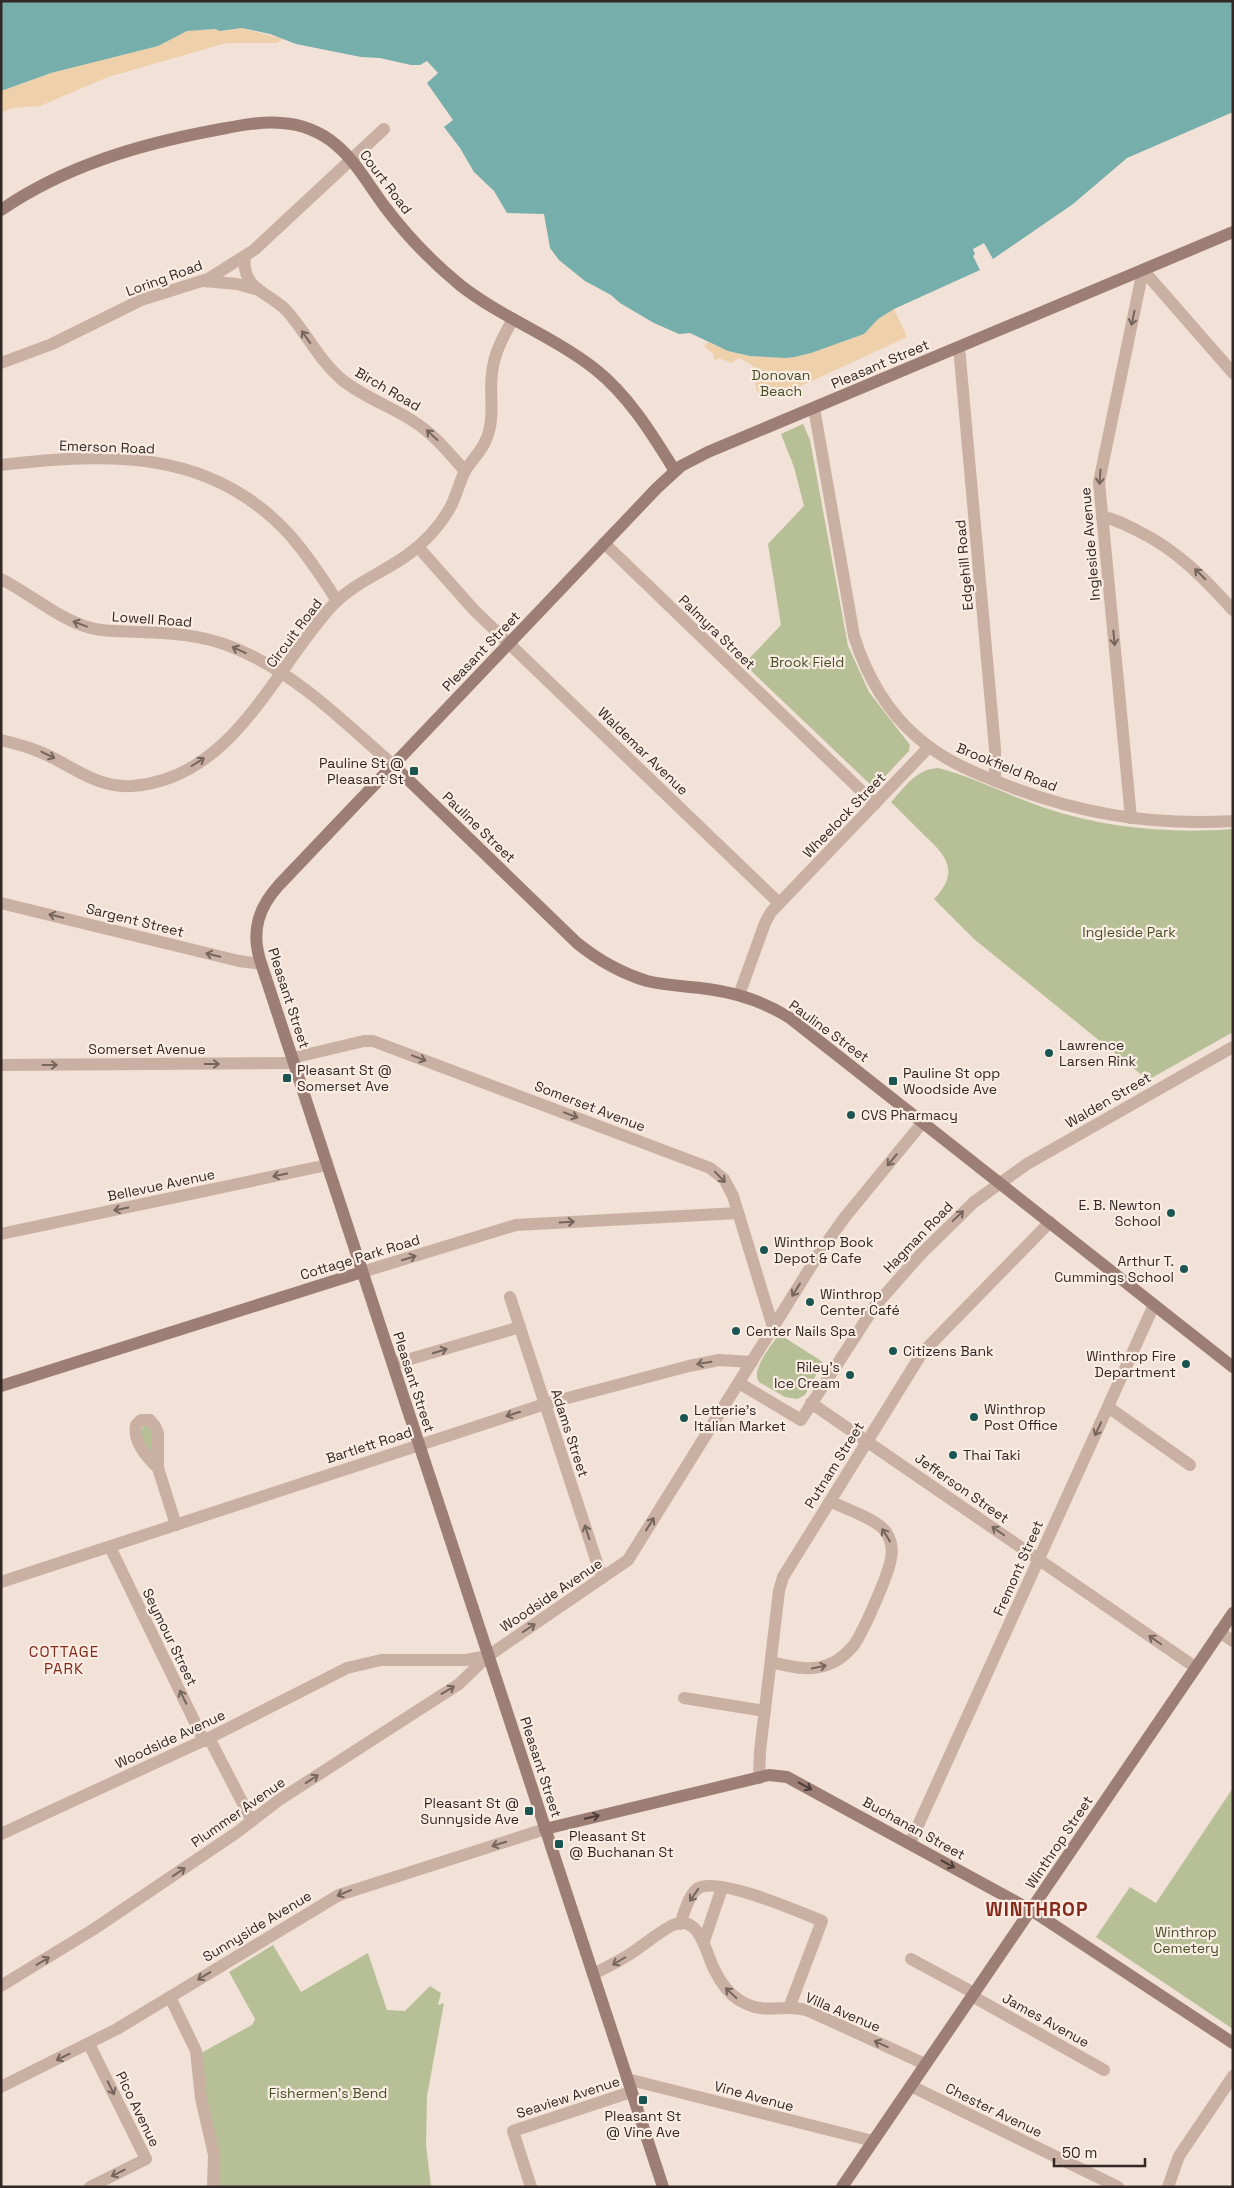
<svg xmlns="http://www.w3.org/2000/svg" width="1234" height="2188" font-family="'Space Grotesk',sans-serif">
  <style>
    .green { fill: #b6bf96 }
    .sand { fill: #eed0ab }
    .water { fill: #75aeaa }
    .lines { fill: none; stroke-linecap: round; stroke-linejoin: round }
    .street { stroke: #c9b0a2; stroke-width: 12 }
    .secondary { stroke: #9c7e74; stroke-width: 12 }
    .oneway { stroke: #76655d }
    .oneway2 { stroke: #4d3e39 }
    .poi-dot { fill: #1a5552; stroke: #f9ece2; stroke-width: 2 }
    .labels { text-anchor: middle; stroke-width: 4.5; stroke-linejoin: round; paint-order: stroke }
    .street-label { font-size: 14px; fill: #332825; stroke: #f9ece2 }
    .park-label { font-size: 14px; fill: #475128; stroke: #f9ece2 }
    .poi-label { font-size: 14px; fill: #332825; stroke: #f9ece2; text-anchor: start }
    .neighbourhood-label { font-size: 15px; letter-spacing: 1px; fill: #832a1d; stroke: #f9ece2 }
    .district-label { font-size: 19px; font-weight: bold; letter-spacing: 1px; fill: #832a1d; stroke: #f9ece2 }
  </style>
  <rect width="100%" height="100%" fill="#f1e1d6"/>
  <g class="green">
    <path d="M803,424L810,440L848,646L869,692L910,745L909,751L874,788L744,664L781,625L768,544L804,506L794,467L781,434Z"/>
    <path d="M938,768C974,777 1009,796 1045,808C1104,828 1171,834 1233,829V1032L1148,1080L974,939L934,899C960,872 947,856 924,835C913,824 902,813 891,802C905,787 916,769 938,768Z"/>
    <path d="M779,1334L823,1362L805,1395L797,1399L785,1397L759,1382C750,1370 772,1345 779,1334Z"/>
    <path d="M145,1423L152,1430V1456L140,1433Z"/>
    <path d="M1233,1788V2029L1096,1937L1130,1887L1156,1903Z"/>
    <path d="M273,1945L301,1992L368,1953L387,2010L405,2011L430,1986L441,1993L438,2005L444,2003L427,2096L426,2145L431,2187H217L201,2053L252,2025L255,2019L229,1972Z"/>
  </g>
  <g class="sand">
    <path d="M242,28L283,39L277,43H226L108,77L40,106L12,108L1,113V91L51,73L158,46L187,31L215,29L224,31Z"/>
    <path d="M894,309L907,337L777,397L765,398L757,391C750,371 766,371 739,358L731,363L719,358L715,361L713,354L704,346L708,342L728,351L750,356L785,358L795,357L811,353L864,334L878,319Z"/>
  </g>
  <path class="water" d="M1,1H1233V112L1127,158L1073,204L993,259L984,243L973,249L975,254L973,256L980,270L894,309L878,319L864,334L811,353L795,357L785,358L750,356L728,351L690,333L679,334L654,323L620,303L611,295L585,281L559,260L550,248L544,214L507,213L494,191L474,172L460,148L444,127L453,120L427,83L438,73L427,61L420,65H411L380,58L361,57L296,44L270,34L242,28L220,31L215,29L187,31L158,46L51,73L1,91Z"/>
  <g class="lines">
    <g class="street">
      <path d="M245,257C241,289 268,292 286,310C306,332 318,359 341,379C363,397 390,406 413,421C434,434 449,453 465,471"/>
      <path d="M1143,270L1233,373"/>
      <path d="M204,281L237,284L255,289"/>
      <path d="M959,347L995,749V781"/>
      <path d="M1,363L52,344L141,300L208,279L254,250L384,129"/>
      <path d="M814,408L854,636C866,674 887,711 917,737C941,758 967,770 996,781C1074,813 1149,826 1233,821"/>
      <path d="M1,465C108,453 209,448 288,533C307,554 322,577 337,601"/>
      <path d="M1102,517C1116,519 1126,525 1138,531C1177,550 1204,578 1233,610"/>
      <path d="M604,543L875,804"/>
      <path d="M418,547L474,610L779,903"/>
      <path d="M1,579C31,594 58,619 91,628C106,632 123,631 140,632C172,633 202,635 232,647C295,672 343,721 393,765"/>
      <path d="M1,740C18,744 34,748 49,756C78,770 99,788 132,786C233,779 273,670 332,606C352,584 382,573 406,556C424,543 442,524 452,504C457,493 460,481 465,471C471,461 480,453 485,442C496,420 489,397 492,373C494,353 503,337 513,319"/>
      <path d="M1131,818L1099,482L1143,270"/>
      <path d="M1,903L239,961L261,964"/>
      <path d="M739,995L765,923L771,912L929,747"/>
      <path d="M292,1058L364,1041H373L710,1168L724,1179L733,1196L773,1327"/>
      <path d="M1,1065L294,1063"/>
      <path d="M1,1234L327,1165"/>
      <path d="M362,1272L516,1225L738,1213"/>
      <path d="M510,1297L602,1578"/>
      <path d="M393,1364L520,1327"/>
      <path d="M739,1383L801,1420L875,1306L920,1255L974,1202L1027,1164L1233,1047"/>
      <path d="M811,1403L1195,1667"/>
      <path d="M1108,1407L1190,1465"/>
      <path d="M158,1468C146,1457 133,1442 136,1425L141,1420H150L155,1426L158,1433V1468L176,1525"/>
      <path d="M110,1547L204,1741"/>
      <path d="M1,1582L545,1404L689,1366L719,1360L752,1362"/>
      <path d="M1219,1632L1233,1641"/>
      <path d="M771,1662C792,1667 813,1673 834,1662C842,1658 848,1652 854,1645C864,1630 889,1574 891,1558C893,1549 891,1540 886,1532C877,1519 845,1509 830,1501"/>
      <path d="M684,1698L765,1711"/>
      <path d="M209,1738L252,1821"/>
      <path d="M759,1778L760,1751L779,1591L783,1577L922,1353L1050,1222"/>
      <path d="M1,1834L209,1738L347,1668L381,1660H466L488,1656L628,1560L820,1252L845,1217L923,1122"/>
      <path d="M910,1843L1154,1305"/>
      <path d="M680,1924C684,1914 688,1896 697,1889C715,1875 800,1912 822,1921L789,2008"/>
      <path d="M704,1941L722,1888"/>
      <path d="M911,1959L974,1993"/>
      <path d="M593,1974C605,1968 618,1962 630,1954C644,1945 656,1934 671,1926C700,1911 706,1955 715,1971C721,1983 728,1993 739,2000C766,2017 784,2002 809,2011L925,2064"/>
      <path d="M1,1986L94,1929L236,1833L279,1800L459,1684L488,1656"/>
      <path d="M972,1996L1104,2070"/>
      <path d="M170,1997L196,2051L201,2098L214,2155L213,2187"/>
      <path d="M89,2044L146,2159L90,2187"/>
      <path d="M627,2079L873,2141"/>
      <path d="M911,2086L1118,2187"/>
      <path d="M1,2087L117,2029L339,1895L545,1829"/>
      <path d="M531,2187L513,2131L631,2092"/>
      <path d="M1168,2187L1179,2156L1233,2076"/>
    </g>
    <g class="secondary">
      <path d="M1,210C65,166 140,144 216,130C237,126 260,121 282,123C301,124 321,132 335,144C356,161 369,186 385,207C407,236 432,262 460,285C502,318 553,336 595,369C629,396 652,434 675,471"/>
      <path d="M393,765L577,943C598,960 621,973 647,981C667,986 688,986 708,989C737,993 765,1002 790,1018L1233,1367"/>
      <path d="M1,1386L362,1272"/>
      <path d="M545,1829L769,1775L787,1777L1031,1910L1233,2043"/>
      <path d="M663,2187L260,960C251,930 259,907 279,885L657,488L681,466L708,452L1233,232"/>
      <path d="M842,2187L1233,1613"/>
    </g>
  </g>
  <defs><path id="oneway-shaft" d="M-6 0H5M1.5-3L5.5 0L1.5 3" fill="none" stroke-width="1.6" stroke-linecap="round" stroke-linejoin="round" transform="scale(1.25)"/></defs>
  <g class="oneway">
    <use href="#oneway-shaft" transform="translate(1133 318) rotate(102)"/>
    <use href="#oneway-shaft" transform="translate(306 337) rotate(-125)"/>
    <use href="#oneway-shaft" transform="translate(432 435) rotate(-137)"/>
    <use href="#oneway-shaft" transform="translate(1100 477) rotate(94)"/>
    <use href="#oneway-shaft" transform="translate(1200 574) rotate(-135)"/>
    <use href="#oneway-shaft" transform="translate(80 624) rotate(-159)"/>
    <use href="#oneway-shaft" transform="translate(1114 638) rotate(85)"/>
    <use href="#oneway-shaft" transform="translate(239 650) rotate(-156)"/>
    <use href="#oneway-shaft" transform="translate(48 755) rotate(26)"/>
    <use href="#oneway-shaft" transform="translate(198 762) rotate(-32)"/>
    <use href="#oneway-shaft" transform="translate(56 916) rotate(-166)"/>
    <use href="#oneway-shaft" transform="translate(213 955) rotate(-166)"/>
    <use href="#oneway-shaft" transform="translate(419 1058) rotate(21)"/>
    <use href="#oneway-shaft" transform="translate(212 1064)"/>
    <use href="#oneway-shaft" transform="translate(50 1065)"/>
    <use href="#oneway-shaft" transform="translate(571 1115) rotate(21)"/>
    <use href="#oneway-shaft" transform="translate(892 1160) rotate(130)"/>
    <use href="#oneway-shaft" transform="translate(280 1175) rotate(168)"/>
    <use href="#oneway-shaft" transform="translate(720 1177) rotate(46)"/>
    <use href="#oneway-shaft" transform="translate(121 1209) rotate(168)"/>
    <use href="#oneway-shaft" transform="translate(958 1216) rotate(-43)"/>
    <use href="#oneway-shaft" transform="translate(567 1222) rotate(-3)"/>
    <use href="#oneway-shaft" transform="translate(409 1258) rotate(-17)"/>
    <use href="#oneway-shaft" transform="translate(796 1290) rotate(122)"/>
    <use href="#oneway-shaft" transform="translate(440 1351) rotate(-17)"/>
    <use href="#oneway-shaft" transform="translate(704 1363) rotate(170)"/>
    <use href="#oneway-shaft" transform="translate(513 1414) rotate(162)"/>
    <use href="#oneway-shaft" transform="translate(1098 1429) rotate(115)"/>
    <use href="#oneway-shaft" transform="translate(650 1524) rotate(-58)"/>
    <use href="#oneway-shaft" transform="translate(998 1531) rotate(-145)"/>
    <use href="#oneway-shaft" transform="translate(587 1532) rotate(-108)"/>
    <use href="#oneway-shaft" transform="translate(886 1535) rotate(-122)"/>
    <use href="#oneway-shaft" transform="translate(529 1628) rotate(-34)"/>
    <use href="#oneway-shaft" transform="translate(1155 1640) rotate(-145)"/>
    <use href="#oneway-shaft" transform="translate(819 1667) rotate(-11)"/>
    <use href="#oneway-shaft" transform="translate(448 1690) rotate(-31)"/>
    <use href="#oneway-shaft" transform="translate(183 1697) rotate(-116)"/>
    <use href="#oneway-shaft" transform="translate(312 1779) rotate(-33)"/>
    <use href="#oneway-shaft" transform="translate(499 1844) rotate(163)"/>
    <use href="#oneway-shaft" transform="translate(179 1872) rotate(-34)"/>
    <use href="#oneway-shaft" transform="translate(344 1893) rotate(157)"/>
    <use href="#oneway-shaft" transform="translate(694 1895) rotate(125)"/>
    <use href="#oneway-shaft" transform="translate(43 1961) rotate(-31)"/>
    <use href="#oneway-shaft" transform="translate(619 1961) rotate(150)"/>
    <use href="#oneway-shaft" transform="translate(204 1976) rotate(149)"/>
    <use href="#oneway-shaft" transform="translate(731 1993) rotate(-137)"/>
    <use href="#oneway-shaft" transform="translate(881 2044) rotate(-155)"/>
    <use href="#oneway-shaft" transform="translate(63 2057) rotate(154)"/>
    <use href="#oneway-shaft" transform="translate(111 2088) rotate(64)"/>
    <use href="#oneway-shaft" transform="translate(118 2173) rotate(153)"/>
  </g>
  <g class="oneway2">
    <use href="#oneway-shaft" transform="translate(805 1786) rotate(28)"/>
    <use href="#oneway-shaft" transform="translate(592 1817) rotate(-13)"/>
    <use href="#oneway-shaft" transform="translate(948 1864) rotate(29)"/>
  </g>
  <g class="poi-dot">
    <rect x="409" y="766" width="10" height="10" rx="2.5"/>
    <circle cx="1049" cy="1053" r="5"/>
    <rect x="282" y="1073" width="10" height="10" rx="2.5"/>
    <rect x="888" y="1076" width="10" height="10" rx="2.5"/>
    <circle cx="851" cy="1115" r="5"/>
    <circle cx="1171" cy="1213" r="5"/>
    <circle cx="764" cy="1250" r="5"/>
    <circle cx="1184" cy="1269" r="5"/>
    <circle cx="810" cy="1302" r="5"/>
    <circle cx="736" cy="1331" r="5"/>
    <circle cx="893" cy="1351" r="5"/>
    <circle cx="1186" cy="1364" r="5"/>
    <circle cx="850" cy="1375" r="5"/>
    <circle cx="974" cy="1417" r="5"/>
    <circle cx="684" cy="1418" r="5"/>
    <circle cx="953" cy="1455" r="5"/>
    <rect x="524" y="1806" width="10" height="10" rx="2.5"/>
    <rect x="554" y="1839" width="10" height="10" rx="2.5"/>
    <rect x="638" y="2095" width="10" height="10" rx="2.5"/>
  </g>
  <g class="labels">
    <g class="street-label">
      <text transform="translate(386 182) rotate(53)" y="5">Court Road</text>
      <text transform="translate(164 278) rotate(-20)" y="5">Loring Road</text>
      <text transform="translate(880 364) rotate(-23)" y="5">Pleasant Street</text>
      <text transform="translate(388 389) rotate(30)" y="5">Birch Road</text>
      <text transform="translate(107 447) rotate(2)" y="5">Emerson Road</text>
      <text transform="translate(1090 544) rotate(-95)" y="5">Ingleside Avenue</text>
      <text transform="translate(964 565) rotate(-95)" y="5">Edgehill Road</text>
      <text transform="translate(152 619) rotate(4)" y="5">Lowell Road</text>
      <text transform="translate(717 632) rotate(44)" y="5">Palmyra Street</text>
      <text transform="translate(294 633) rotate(-53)" y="5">Circuit Road</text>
      <text transform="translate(481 651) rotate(-46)" y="5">Pleasant Street</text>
      <text transform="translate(643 751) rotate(44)" y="5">Waldemar Avenue</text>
      <text transform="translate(1007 767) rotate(22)" y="5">Brookfield Road</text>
      <text transform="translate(844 815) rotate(-46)" y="5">Wheelock Street</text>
      <text transform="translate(479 827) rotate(44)" y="5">Pauline Street</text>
      <text transform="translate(135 920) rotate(14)" y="5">Sargent Street</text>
      <text transform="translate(289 998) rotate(72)" y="5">Pleasant Street</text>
      <text transform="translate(829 1031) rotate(36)" y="5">Pauline Street</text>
      <text x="147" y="1054">Somerset Avenue</text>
      <text transform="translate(1108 1100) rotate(-30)" y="5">Walden Street</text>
      <text transform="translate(590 1106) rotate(21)" y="5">Somerset Avenue</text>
      <text transform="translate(161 1185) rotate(-12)" y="5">Bellevue Avenue</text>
      <text transform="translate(918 1237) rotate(-46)" y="5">Hagman Road</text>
      <text transform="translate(360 1257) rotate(-17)" y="5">Cottage Park Road</text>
      <text transform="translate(414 1382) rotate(72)" y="5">Pleasant Street</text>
      <text transform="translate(570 1433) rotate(72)" y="5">Adams Street</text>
      <text transform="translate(369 1445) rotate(-18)" y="5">Bartlett Road</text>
      <text transform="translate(834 1465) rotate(-58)" y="5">Putnam Street</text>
      <text transform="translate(962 1488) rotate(35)" y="5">Jefferson Street</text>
      <text transform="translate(1018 1568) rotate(-66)" y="5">Fremont Street</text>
      <text transform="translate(551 1595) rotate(-34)" y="5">Woodside Avenue</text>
      <text transform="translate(170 1637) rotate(64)" y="5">Seymour Street</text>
      <text transform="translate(170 1739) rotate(-25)" y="5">Woodside Avenue</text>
      <text transform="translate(541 1767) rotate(72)" y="5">Pleasant Street</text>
      <text transform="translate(238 1812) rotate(-35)" y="5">Plummer Avenue</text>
      <text transform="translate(914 1828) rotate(29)" y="5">Buchanan Street</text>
      <text transform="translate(1059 1842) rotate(-56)" y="5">Winthrop Street</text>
      <text transform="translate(257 1926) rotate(-31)" y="5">Sunnyside Avenue</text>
      <text transform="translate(843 2012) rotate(23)" y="5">Villa Avenue</text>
      <text transform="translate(1046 2020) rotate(29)" y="5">James Avenue</text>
      <text transform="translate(754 2096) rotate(15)" y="5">Vine Avenue</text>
      <text transform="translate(568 2097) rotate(-18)" y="5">Seaview Avenue</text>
      <text transform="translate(138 2109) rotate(64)" y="5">Pico Avenue</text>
      <text transform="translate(994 2110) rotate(26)" y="5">Chester Avenue</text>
    </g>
    <g class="park-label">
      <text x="781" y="380">Donovan<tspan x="781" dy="16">Beach</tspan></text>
      <text x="807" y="667">Brook Field</text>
      <text x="1129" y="937">Ingleside Park</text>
      <text x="1186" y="1937">Winthrop<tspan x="1186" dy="16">Cemetery</tspan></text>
      <text x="328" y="2098">Fishermen's Bend</text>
    </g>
    <g class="poi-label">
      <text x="404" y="768" text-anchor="end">Pauline St @<tspan x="404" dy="16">Pleasant St</tspan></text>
      <text x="1059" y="1050">Lawrence<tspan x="1059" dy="16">Larsen Rink</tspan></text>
      <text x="297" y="1075">Pleasant St @<tspan x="297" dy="16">Somerset Ave</tspan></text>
      <text x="903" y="1078">Pauline St opp<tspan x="903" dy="16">Woodside Ave</tspan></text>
      <text x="861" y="1120">CVS Pharmacy</text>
      <text x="1161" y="1210" text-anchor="end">E. B. Newton<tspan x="1161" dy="16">School</tspan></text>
      <text x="774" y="1247">Winthrop Book<tspan x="774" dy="16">Depot &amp; Cafe</tspan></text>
      <text x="1174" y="1266" text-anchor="end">Arthur T.<tspan x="1174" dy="16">Cummings School</tspan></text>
      <text x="820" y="1299">Winthrop<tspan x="820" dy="16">Center Café</tspan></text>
      <text x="746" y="1336">Center Nails Spa</text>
      <text x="903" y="1356">Citizens Bank</text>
      <text x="1176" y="1361" text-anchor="end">Winthrop Fire<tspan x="1176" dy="16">Department</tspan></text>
      <text x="840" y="1372" text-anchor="end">Riley’s<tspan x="840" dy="16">Ice Cream</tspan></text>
      <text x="984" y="1414">Winthrop<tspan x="984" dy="16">Post Office</tspan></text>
      <text x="694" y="1415">Letterie's<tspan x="694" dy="16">Italian Market</tspan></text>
      <text x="963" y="1460">Thai Taki</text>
      <text x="519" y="1808" text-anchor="end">Pleasant St @<tspan x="519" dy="16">Sunnyside Ave</tspan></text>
      <text x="569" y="1841">Pleasant St<tspan x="569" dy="16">@ Buchanan St</tspan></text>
      <text x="643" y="2121" text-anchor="middle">Pleasant St<tspan x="643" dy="16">@ Vine Ave</tspan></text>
    </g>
    <g class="neighbourhood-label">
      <text x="64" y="1657">COTTAGE<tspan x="64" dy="17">PARK</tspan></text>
    </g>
    <g class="district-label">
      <text x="1037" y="1916">WINTHROP</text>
    </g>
  </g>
  <rect width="1234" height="2188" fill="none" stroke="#332825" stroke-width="5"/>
  <path d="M1054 2158v8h91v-8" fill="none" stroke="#332825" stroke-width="2.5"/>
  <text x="1062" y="2158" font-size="15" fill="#332825" stroke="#f9ece2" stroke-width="4" paint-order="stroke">50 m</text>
</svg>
